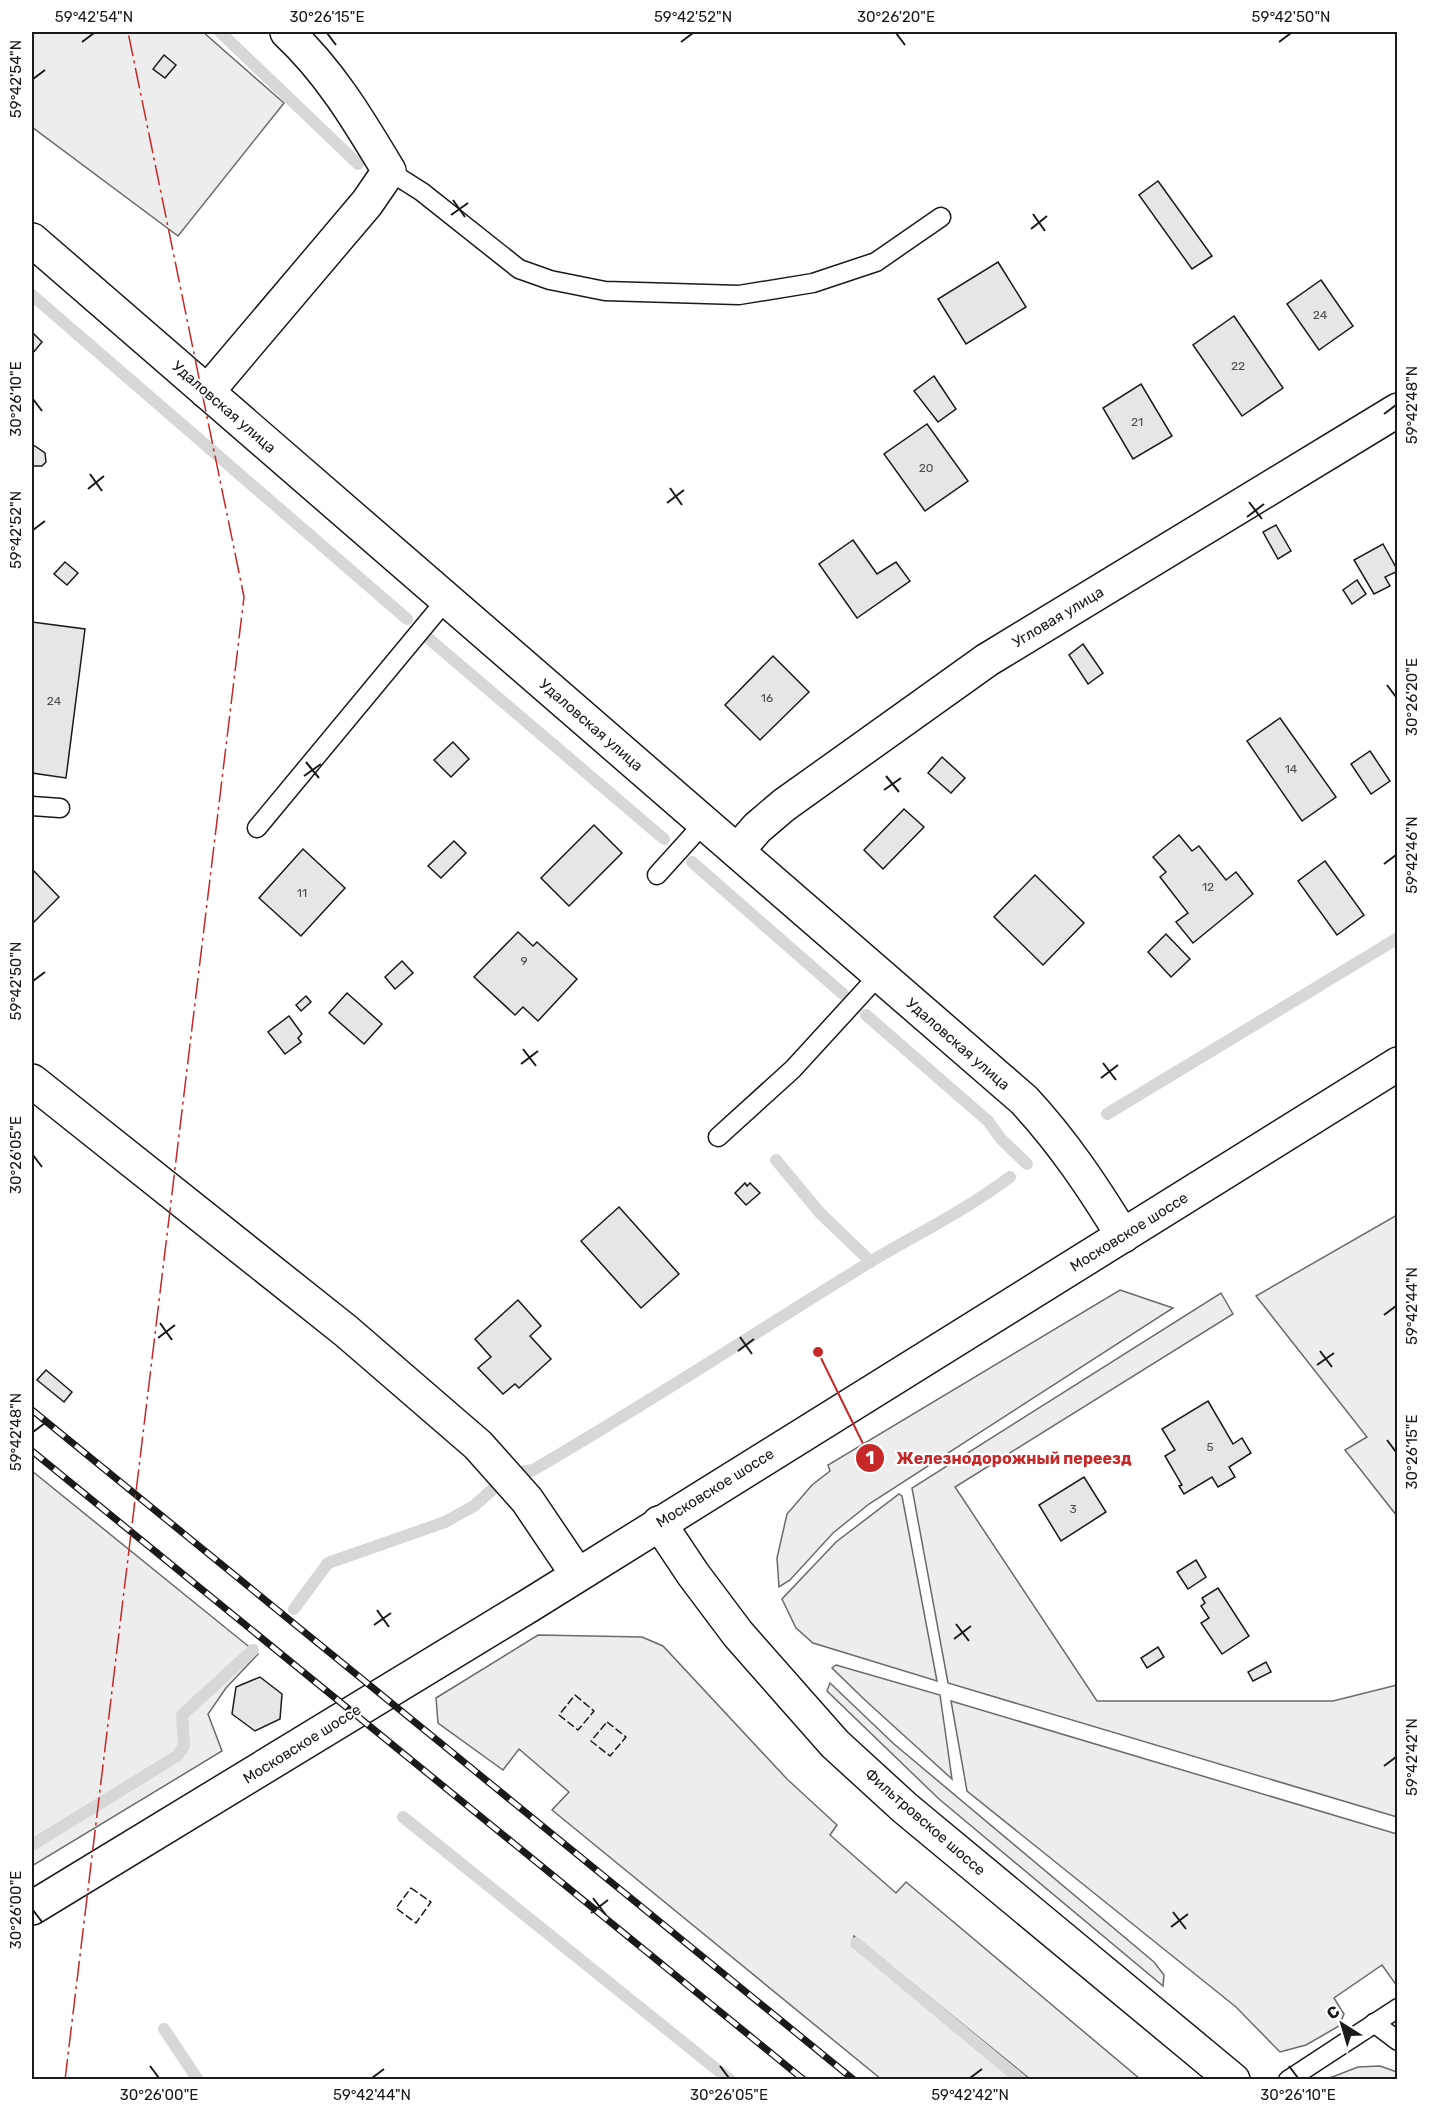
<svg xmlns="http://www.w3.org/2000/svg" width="1429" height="2111" font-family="Rubik,sans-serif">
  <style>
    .built { fill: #ededed; stroke: #6a6a6a; stroke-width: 1.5 }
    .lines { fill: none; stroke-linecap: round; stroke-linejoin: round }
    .stream { stroke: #d7d7d7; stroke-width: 12 }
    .building { fill: #e6e6e6; stroke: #1a1a1a; stroke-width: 1.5 }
    .service-casing { stroke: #1a1a1a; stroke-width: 21 }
    .minor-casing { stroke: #1a1a1a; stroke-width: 36 }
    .secondary-casing { stroke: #1a1a1a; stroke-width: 36 }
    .service { stroke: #fff; stroke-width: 18 }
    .minor { stroke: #fff; stroke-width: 33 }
    .secondary { stroke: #fff; stroke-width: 33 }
    .rail-casing { stroke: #1a1a1a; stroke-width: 7 }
    .rail { stroke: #fff; stroke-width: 4.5; stroke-dasharray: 14; stroke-linecap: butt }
    .fence { stroke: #1a1a1a; stroke-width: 1.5; stroke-dasharray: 8 3; stroke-linecap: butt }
    .power { stroke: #c62828; stroke-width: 1.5; stroke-dasharray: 21 4.5 3 4.5; stroke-linecap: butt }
    .ticks { fill: none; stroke: #1a1a1a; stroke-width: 2 }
    .labels { text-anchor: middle; stroke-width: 4.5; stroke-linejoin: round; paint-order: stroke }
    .number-label { font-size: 12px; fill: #4d4d4d }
    .street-label { font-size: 15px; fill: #1a1a1a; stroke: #fff }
    .leader { fill: none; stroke: #c62828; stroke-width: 2 }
    .callout-dot { fill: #c62828; stroke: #fff; stroke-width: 2 }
    .mark-label { font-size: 18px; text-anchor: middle; font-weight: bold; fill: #fff }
    .callout-label { font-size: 16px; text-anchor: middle; font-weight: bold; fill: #c62828; stroke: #fff; stroke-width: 4.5; stroke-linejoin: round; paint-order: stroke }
    .neatline { fill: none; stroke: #1a1a1a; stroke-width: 2 }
    .ticks-label { font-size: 15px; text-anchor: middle; fill: #1a1a1a }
  </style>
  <rect width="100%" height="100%" fill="#fff"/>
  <g class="built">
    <path d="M32,32H203L284,103L178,236L32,127Z"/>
    <path d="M1397,1215V1516L1345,1450L1367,1437L1256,1296Z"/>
    <path d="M1120,1290L1173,1308L869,1504L833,1533L790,1580L779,1587L777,1558L787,1514L812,1485L830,1471L828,1465Z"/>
    <path d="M1221,1293L1233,1314L955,1487L1097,1701H1333L1397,1685V1817L948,1683L912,1488Z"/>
    <path d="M32,1471L258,1654L226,1688L208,1714L222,1751L32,1866Z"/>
    <path d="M899,1494L902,1496L937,1681L813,1643L796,1628L782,1599L836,1542Z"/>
    <path d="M538,1635L642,1637L663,1646L787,1779L837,1825L830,1835L896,1893L906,1882L1140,2079H1030L854,1936L852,1946L1019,2079H881L552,1810L569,1792L519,1749L503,1770L438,1723L436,1698Z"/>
    <path d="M836,1665L940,1695L952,1779L866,1701L832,1668Z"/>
    <path d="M830,1683L894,1744L1154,1962L1164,1975L1163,1986L939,1799L827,1691Z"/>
    <path d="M951,1701L1397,1834V1986L1382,1965L1334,1998L1344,2014L1339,2026L1306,2045L1280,2052L1236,2007L967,1791Z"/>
    <path d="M1380,2066L1397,2072V2079H1327L1358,2067Z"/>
  </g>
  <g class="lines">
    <g class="stream">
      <path d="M220,32L358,164"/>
      <path d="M32,295L407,619"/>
      <path d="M428,638L664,839"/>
      <path d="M692,862L843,994"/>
      <path d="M866,1015L988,1121L1001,1139L1027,1164"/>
      <path d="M1107,1114L1398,938"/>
      <path d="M776,1160L820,1213L871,1262"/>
      <path d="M519,1472L533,1470C648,1403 758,1331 870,1262C917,1234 966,1210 1010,1177"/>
      <path d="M294,1609L328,1563L445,1522L474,1506L495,1487"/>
      <path d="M403,1817L730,2080"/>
      <path d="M32,1845L177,1756L184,1746L182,1715L253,1650"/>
      <path d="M856,1943L1021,2080"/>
      <path d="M164,2029L198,2080"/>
    </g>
  </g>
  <g class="building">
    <path d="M164,55L176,65L165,78L153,69Z"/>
    <path d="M1158,181L1212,256L1192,269L1139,195Z"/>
    <path d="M998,262L1026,307L966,344L938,299Z"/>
    <path d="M1321,280L1353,326L1319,350L1287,304Z"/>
    <path d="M1234,316L1283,388L1242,416L1193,345Z"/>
    <path d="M32,332L42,342L32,354Z"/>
    <path d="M934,376L956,409L938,422L914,391Z"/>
    <path d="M1141,384L1172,436L1133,459L1103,408Z"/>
    <path d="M927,424L968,481L925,511L884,454Z"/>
    <path d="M32,444L45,453L46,462L42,466H32Z"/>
    <path d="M1276,525L1291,551L1278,559L1263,532Z"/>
    <path d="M853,540L877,574L896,562L910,581L857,618L819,564Z"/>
    <path d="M1383,544L1398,571L1385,577L1390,586L1374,594L1354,560Z"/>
    <path d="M65,562L78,573L67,585L54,574Z"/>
    <path d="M1357,580L1366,594L1352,604L1343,590Z"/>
    <path d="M32,622L85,629L66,778L32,773Z"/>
    <path d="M1083,644L1103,673L1088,684L1069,655Z"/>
    <path d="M773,656L809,692L760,740L725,705Z"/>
    <path d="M1280,718L1336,797L1302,821L1247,741Z"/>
    <path d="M453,742L469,759L451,777L434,760Z"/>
    <path d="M1370,751L1390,781L1371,794L1351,764Z"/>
    <path d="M942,757L965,778L951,793L928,773Z"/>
    <path d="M904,809L924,827L883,869L864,850Z"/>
    <path d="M594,825L622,853L569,906L541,878Z"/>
    <path d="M1179,835L1192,851L1199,846L1226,880L1236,872L1253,894L1193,943L1176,922L1188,913L1160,877L1166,872L1153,857Z"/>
    <path d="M454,841L466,853L441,878L428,866Z"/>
    <path d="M303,849L345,888L301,936L259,898Z"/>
    <path d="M1325,861L1364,915L1337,935L1298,881Z"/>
    <path d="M32,869L59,897L32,924Z"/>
    <path d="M1035,875L1084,923L1043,965L994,917Z"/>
    <path d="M518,932L533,946L537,942L577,979L538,1021L523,1007L515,1015L474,977Z"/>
    <path d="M1166,934L1190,959L1171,977L1148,952Z"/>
    <path d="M402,961L413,973L395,989L385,977Z"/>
    <path d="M347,993L382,1024L364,1044L329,1013Z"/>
    <path d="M306,996L311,1002L301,1011L296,1005Z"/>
    <path d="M289,1016L302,1034L298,1038L301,1042L285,1054L268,1032Z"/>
    <path d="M745,1183L747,1186L750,1183L760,1193L746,1205L735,1193Z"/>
    <path d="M619,1207L679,1274L641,1308L581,1241Z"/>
    <path d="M518,1300L541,1326L530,1336L551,1359L519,1388L515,1384L503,1394L478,1368L491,1357L475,1339Z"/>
    <path d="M46,1370L72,1392L64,1402L37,1380Z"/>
    <path d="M1208,1401L1233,1444L1242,1438L1251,1453L1229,1467L1235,1477L1218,1487L1212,1477L1184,1494L1179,1486L1182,1485L1165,1456L1175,1450L1162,1429Z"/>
    <path d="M1084,1477L1106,1512L1061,1541L1039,1505Z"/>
    <path d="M1196,1560L1206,1577L1188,1589L1177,1572Z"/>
    <path d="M1218,1588L1249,1636L1222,1654L1201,1623L1209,1618L1201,1606L1205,1603L1202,1598Z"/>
    <path d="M1158,1647L1164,1657L1147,1668L1141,1658Z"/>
    <path d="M1266,1662L1271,1672L1253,1681L1248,1672Z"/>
    <path d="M260,1677L282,1694L280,1719L255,1731L232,1714L236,1687Z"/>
  </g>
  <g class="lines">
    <g class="service-casing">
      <g id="service">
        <path d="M389,171L422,192L519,269L550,280L605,291L739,295L813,283L876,262L941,217"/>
        <path d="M32,806L60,808"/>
        <path d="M257,828L446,600"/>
        <path d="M657,875L704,823"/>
        <path d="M718,1137L793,1069L879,975"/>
        <path d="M1374,2023L1398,2041"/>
        <path d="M1288,2080L1398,2008"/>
      </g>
    </g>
    <g class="minor-casing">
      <g id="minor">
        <path d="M207,392L367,203L389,171C359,121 330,72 287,32"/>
        <path d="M737,851L757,828L784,805L987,660L1398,410"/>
        <path d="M32,1081L346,1331L478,1445L527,1500L577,1574"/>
      </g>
    </g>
    <g class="secondary-casing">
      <g id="secondary">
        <path d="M32,240L1024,1100C1063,1142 1093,1187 1123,1236"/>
        <path d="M659,1523L693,1574L738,1634L835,1744L905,1808L1233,2080"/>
        <path d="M32,1908L530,1605L1398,1064"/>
      </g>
    </g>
    <use href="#service" class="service"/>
    <use href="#minor" class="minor"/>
    <use href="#secondary" class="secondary"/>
    <g class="rail-casing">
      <g id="rail">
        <path d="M32,1410L854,2080"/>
        <path d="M32,1451L804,2080"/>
      </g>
    </g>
    <use href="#rail" class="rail"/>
    <g class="fence">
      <path d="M575,1695L594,1711L578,1730L559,1715Z"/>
      <path d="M607,1722L626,1737L610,1756L591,1741Z"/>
      <path d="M411,1888L431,1902L416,1923L396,1908Z"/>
    </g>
    <path class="power" d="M65,2080L244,597L128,32"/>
  </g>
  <path class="ticks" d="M327,33L336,45M896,33L905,45M82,42L94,33M681,42L693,33M1279,42L1291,33M33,79L45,70M453,200L465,217M1033,214L1045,231M451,215L468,203M1031,229L1047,216M33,399L42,411M1384,414L1396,405M90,474L102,491M670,488L682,505M88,489L104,476M1249,502L1262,519M667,503L684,490M1247,517L1264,504M33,530L45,521M1387,685L1396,697M306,762L319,778M304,776L321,764M886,776L899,792M884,790L901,778M1384,864L1396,855M33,981L45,972M523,1049L536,1066M1103,1063L1116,1080M521,1064L538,1051M1101,1078L1118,1065M33,1155L42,1167M1384,1315L1396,1306M160,1323L172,1340M740,1337L752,1354M158,1338L175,1325M738,1351L754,1339M1320,1351L1332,1367M1317,1365L1334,1353M33,1432L45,1423M1387,1440L1396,1452M377,1610L389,1627M956,1624L969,1641M374,1625L391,1613M954,1639L971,1626M1384,1766L1396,1757M593,1898L606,1915M33,1910L42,1922M1173,1912L1186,1929M591,1913L608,1900M1171,1927L1188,1914M150,2066L159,2078M720,2066L729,2078M1289,2066L1298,2078M372,2078L384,2069M970,2078L982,2069"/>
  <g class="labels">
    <g class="number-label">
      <text x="1320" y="319">24</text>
      <text x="1238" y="370">22</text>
      <text x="1137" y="426">21</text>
      <text x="926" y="472">20</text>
      <text x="767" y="702">16</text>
      <text x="54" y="705">24</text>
      <text x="1291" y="773">14</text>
      <text x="1208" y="891">12</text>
      <text x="302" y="897">11</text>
      <text x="524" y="965">9</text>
      <text x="1210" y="1451">5</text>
      <text x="1073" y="1513">3</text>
    </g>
    <g class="street-label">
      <text transform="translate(224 407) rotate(41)" y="5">Удаловская улица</text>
      <text transform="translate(1058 617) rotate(-31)" y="5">Угловая улица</text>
      <text transform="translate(591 725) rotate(41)" y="5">Удаловская улица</text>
      <text transform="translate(958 1044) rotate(41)" y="5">Удаловская улица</text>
      <text transform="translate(1129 1232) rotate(-32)" y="5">Московское шоссе</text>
      <text transform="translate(715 1488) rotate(-32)" y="5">Московское шоссе</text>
      <text transform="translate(302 1744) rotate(-32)" y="5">Московское шоссе</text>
      <text transform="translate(925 1822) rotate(41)" y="5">Фильтровское шоссе</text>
    </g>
  </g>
  <path class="leader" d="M818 1352L870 1458"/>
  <g class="callout-dot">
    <circle cx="818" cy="1352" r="6"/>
    <circle cx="870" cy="1458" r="15"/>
  </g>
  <g class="mark-label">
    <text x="870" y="1464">1</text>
  </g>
  <g class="callout-label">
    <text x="1014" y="1464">Железнодорожный переезд</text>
  </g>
  <rect width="1429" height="2111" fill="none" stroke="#ffffff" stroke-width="66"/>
  <g transform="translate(1342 2024) rotate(323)" stroke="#ffffff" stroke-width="4.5" paint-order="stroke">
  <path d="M0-4.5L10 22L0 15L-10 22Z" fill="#1a1a1a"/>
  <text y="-9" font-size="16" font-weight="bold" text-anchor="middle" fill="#1a1a1a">С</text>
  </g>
  <rect x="33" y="33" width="1363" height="2045" class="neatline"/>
  <g class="ticks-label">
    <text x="94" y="22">59°42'54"N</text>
    <text x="327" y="22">30°26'15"E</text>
    <text x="693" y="22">59°42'52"N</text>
    <text x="896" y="22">30°26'20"E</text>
    <text x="1291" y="22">59°42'50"N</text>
    <text transform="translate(16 79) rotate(-90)" y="5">59°42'54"N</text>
    <text transform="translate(16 399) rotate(-90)" y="5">30°26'10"E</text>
    <text transform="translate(1412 405) rotate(-90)" y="5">59°42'48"N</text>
    <text transform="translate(16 530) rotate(-90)" y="5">59°42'52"N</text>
    <text transform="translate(1412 697) rotate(-90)" y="5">30°26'20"E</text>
    <text transform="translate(1412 855) rotate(-90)" y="5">59°42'46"N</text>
    <text transform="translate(16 981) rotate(-90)" y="5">59°42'50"N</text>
    <text transform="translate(16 1155) rotate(-90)" y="5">30°26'05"E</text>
    <text transform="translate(1412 1306) rotate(-90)" y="5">59°42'44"N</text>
    <text transform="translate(16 1432) rotate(-90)" y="5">59°42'48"N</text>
    <text transform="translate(1412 1452) rotate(-90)" y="5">30°26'15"E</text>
    <text transform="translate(1412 1757) rotate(-90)" y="5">59°42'42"N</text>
    <text transform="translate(16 1910) rotate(-90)" y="5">30°26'00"E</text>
    <text x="159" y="2100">30°26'00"E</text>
    <text x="372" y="2100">59°42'44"N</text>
    <text x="729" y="2100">30°26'05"E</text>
    <text x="970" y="2100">59°42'42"N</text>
    <text x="1298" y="2100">30°26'10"E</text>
  </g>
</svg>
